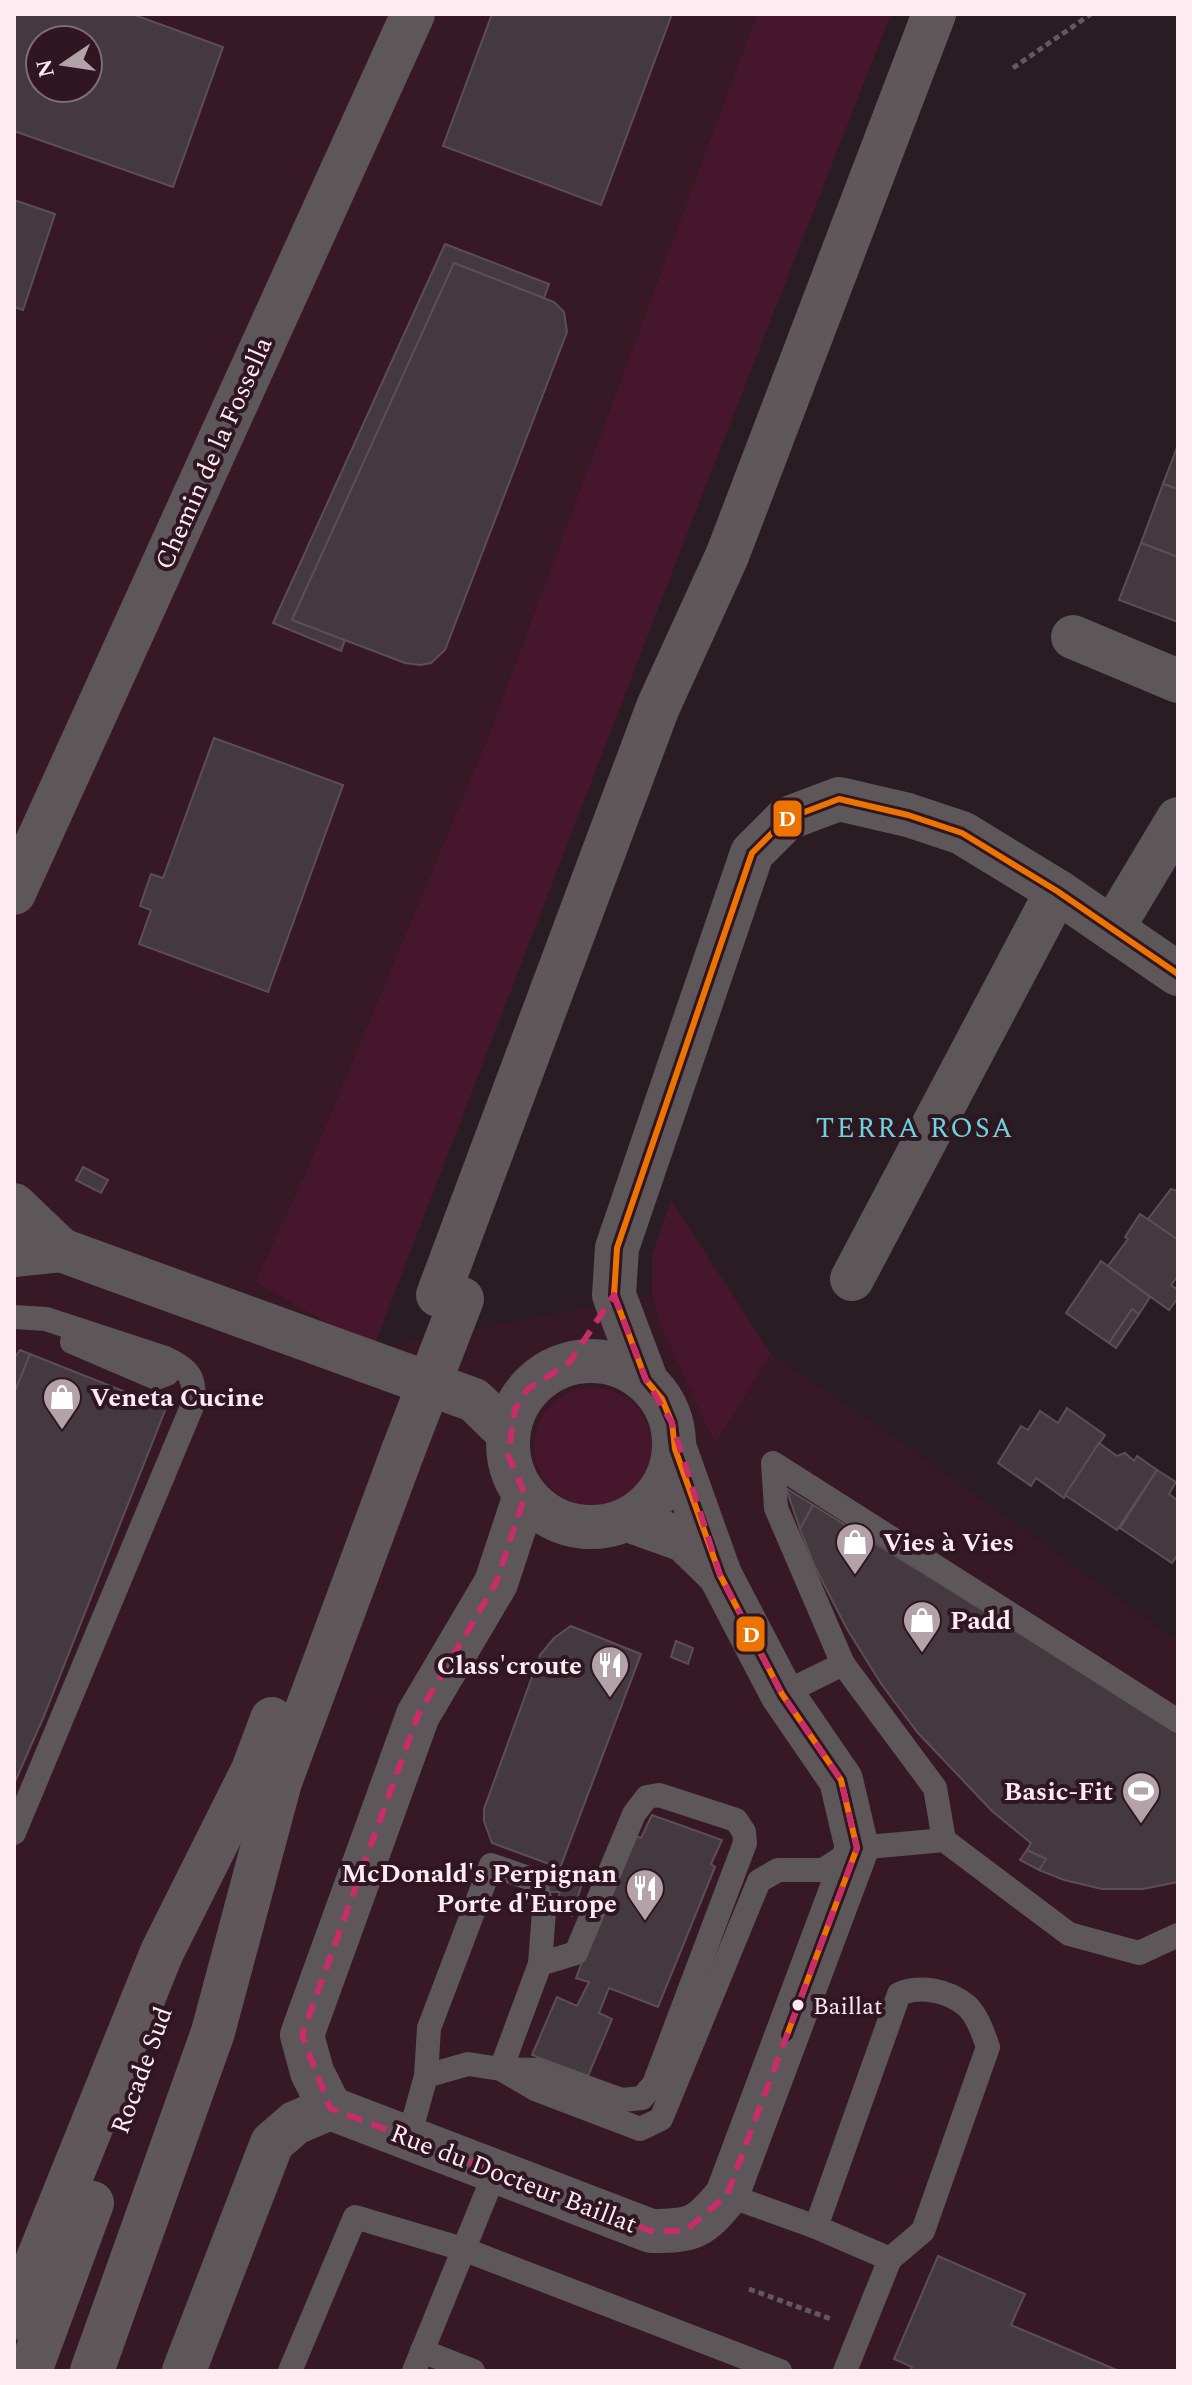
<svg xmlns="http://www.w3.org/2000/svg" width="1192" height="2385" font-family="Spectral,serif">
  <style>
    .built { fill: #361925; fill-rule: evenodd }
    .green { fill: #45162c }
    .building { fill: #44393e; stroke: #5b4f54; stroke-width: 2; fill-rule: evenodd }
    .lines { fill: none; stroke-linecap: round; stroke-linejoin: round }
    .path { stroke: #61595d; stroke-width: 5; stroke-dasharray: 6 4; stroke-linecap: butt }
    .lane { stroke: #5d5759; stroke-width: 24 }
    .street { stroke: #5d5759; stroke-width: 44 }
    .primary { stroke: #60575b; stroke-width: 44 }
    .primary-bridge { stroke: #60575b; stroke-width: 44 }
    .bus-1-casing { stroke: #2f1621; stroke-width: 12 }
    .bus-1 { stroke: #ed7402; stroke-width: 6 }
    .marked { fill: none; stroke: #c82d6a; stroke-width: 6; stroke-dasharray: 16 10; stroke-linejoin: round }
    .bus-dot { fill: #feebf2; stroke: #2f1621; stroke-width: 3 }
    .labels { text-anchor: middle; stroke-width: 8; stroke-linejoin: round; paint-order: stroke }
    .bus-label { font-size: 24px; fill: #feebf2; stroke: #2f1621; text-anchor: start }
    .street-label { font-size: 26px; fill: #feebf2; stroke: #2f1621 }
    .poi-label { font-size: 26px; font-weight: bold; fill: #feebf2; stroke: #2f1621; text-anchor: start }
    .neighbourhood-label { font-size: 28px; letter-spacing: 2px; fill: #69d4df; stroke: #2f1621 }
    .line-badge { stroke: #2f1621; stroke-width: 3 }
    .badge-label { font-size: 22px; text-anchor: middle; font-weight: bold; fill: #fff }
  </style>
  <rect width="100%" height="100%" fill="#291c22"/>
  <path class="built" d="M14,14H757L489,735L307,1170L255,1282L373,1349L652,1294L662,1329L715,1443L771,1354L932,1464L1178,1641V2371H14ZM40,40H88V88H40Z"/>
  <g class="green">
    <path d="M757,14H891L687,534L373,1349L255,1282L307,1170L489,735Z"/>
    <path d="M671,1200L771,1354L715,1444L662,1329L652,1294V1255Z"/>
    <circle cx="593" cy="1447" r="59"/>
  </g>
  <g class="building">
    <path d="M14,14H132L223,47L173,187L14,131ZM40,40H88V88H40Z"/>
    <path d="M492,14H672L601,205L443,146Z"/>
    <path d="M14,200L55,214L23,310L14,307Z"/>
    <path d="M445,244L549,284L544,298L454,263L292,620L345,640L341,651L273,623Z"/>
    <path d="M454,263L554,302L564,312L567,332L445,650L431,663L420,665L405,663L292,620Z"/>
    <path d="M1178,445V489L1163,484Z"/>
    <path d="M1163,484L1178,489V557L1141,543Z"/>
    <path d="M1141,543L1178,557V622L1119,600Z"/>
    <path d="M214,738L343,785L268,992L139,944L151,910L140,906L151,874L163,878Z"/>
    <path d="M83,1167L108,1180L101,1193L76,1180Z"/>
    <path d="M1171,1189L1178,1191V1240L1148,1219Z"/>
    <path d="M1140,1214L1178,1240V1276L1171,1285L1178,1290V1298L1169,1310L1108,1266L1128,1239L1125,1237Z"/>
    <path d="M1101,1261L1150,1297L1139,1314L1132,1309L1109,1343L1066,1313Z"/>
    <path d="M1132,1309L1139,1314L1116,1348L1109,1343Z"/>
    <path d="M20,1350L30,1354L14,1394V1359Z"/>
    <path d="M30,1354L166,1408L44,1716L14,1784V1394Z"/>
    <path d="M1067,1408L1105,1435L1064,1498L1036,1478L1031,1486L998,1463L1021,1426L1028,1430L1040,1411L1058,1423Z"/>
    <path d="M1099,1443L1117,1456L1125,1453L1134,1461L1137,1456L1157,1470L1117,1530L1065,1495Z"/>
    <path d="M1157,1470L1176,1482L1169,1494L1178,1501V1554L1172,1563L1120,1528Z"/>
    <path d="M786,1488L813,1505L800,1529Z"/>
    <path d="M813,1505L1178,1731V1882L1143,1889H1102L1064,1880L1039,1870L1046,1859L1027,1850L1031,1843L992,1811L918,1733L882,1685L847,1629L814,1565L800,1529Z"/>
    <path d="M571,1626L641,1654L560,1868L492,1843L484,1821V1809L540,1655L554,1638Z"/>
    <path d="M676,1641L693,1648L688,1664L671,1657Z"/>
    <path d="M652,1815L722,1840L711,1864L715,1867L658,2007L609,1988L599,2013L612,2019L588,2076L532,2055L557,1997L577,2006L589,1982L576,1978L631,1834L641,1838Z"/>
    <path d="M1027,1850L1046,1859L1039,1870L1020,1860Z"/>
    <path d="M557,1867L584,1877L572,1916L554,1908L560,1892H547Z"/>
    <path d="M938,2256L1025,2294L1011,2325L1119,2371H910L912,2367L894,2359Z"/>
  </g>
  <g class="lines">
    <g class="path">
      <path d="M1013,68L1091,14"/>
      <path d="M749,2289L831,2319"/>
    </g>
    <g class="lane">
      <path d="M72,1342L156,1378L167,1374L170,1364L165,1358"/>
      <path d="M843,1664L935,1788L944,1840"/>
      <path d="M782,1694L843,1664L776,1508L773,1463L1178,1721"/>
      <path d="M14,1833L193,1404C196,1377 189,1369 165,1358L46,1319L14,1317"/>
      <path d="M426,2076L468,2064L501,2069L535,2089L640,2129L661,2119L759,1881L778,1870H823L857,1848L944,1840L1069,1934L1139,1953L1178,1935"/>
      <path d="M409,2137L426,2076L429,2028L491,1865L534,1880L544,1911L540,1964L501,2069L538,2070L622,2100L642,2098L654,2084L745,1843L744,1832L736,1820L659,1795L647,1797L634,1814L576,1953L540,1964"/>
      <path d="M727,2195L816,2227L890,2259L845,2371"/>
      <path d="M816,2227L899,1994C920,1985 948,1990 967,2006C978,2017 983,2033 988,2047L923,2231L890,2259"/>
      <path d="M422,2351L473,2371"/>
      <path d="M290,2371L355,2217L463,2249L780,2371"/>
      <path d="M414,2371L496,2170"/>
    </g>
    <g class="street">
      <path d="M1073,637L1178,681"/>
      <path d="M14,893L413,14"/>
      <path d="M1112,929L1178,819"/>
      <path d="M14,1205L61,1250L14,1255"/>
      <path d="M61,1250L474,1400L508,1433"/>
      <path d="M852,1279L1057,891"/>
      <circle cx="591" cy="1444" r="83"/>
      <path d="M646,1380L614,1295L617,1248L752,853L786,819L839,799L908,815L962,833L1057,891L1178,974"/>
      <path d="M628,1520L684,1540L720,1575"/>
      <path d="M330,2108L651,2231C694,2231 700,2228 727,2195L857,1848L841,1780L782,1694L720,1575L675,1449"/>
      <path d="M330,2108L312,2072L302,2035L418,1715L496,1583L525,1495"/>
      <path d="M184,2371L272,2143L295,2123L330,2108"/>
    </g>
    <g class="primary">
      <path d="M438,1295L658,707L727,556L934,14"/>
      <path d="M14,2318L162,1952L253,1770L272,1719"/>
      <path d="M30,2371L92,2203"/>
      <path d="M92,2371L213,2032L280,1782L403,1451"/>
    </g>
    <path class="primary-bridge" d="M403,1451L462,1299"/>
    <g class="bus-1-casing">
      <path id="bus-1" d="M787,2035L857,1848L841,1780L782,1694L720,1575L675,1449L672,1423L662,1399L646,1380L614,1295L617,1248L752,853L786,819L839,799L908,815L962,833L1057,891L1178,974"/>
    </g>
    <use href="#bus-1" class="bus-1"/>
  </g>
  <path class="marked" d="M614,1295L646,1380L672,1423L720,1575L782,1694L841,1780L857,1848L727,2195L685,2231H651L330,2108L302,2035L418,1715L496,1583L525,1495L508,1455L515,1409L528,1389L569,1363Z"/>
  <defs>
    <g id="shop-pin" transform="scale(2)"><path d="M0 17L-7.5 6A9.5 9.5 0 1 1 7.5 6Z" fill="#b3a3a9" stroke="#2f1621"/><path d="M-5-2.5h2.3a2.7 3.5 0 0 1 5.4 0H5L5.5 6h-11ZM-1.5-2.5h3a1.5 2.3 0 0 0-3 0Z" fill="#fff"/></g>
    <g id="restaurant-pin" transform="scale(2)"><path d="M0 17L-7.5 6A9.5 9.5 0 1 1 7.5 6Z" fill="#b3a3a9" stroke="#2f1621"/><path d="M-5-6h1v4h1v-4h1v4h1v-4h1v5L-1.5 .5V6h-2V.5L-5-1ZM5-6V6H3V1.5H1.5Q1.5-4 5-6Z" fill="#fff"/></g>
    <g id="stadium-pin" transform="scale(2)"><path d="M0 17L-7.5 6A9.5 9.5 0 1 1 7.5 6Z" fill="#b3a3a9" stroke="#2f1621"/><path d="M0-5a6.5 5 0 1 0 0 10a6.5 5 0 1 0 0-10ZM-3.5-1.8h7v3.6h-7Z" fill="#fff"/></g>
  </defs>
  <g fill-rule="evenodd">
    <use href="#shop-pin" x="62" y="1397"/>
    <use href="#shop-pin" x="855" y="1542"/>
    <use href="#shop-pin" x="922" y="1620"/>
    <use href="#restaurant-pin" x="610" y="1665"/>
    <use href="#stadium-pin" x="1141" y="1791"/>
    <use href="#restaurant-pin" x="645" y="1888"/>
  </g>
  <circle class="bus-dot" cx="798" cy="2005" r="7"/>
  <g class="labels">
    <g class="bus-label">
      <text x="813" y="2014">Baillat</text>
    </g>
    <g class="street-label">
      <text transform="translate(213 453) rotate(-66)" y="9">Chemin de la Fossella</text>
      <text transform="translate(141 2070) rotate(-70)" y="9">Rocade Sud</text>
      <text transform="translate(514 2178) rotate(21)" y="9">Rue du Docteur Baillat</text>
    </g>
    <g class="poi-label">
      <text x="90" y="1406">Veneta Cucine</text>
      <text x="883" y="1551">Vies à Vies</text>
      <text x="950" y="1629">Padd</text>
      <text x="582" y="1674" text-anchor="end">Class'croute</text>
      <text x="1113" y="1800" text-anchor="end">Basic-Fit</text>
      <text x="617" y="1882" text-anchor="end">McDonald's Perpignan<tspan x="617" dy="30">Porte d'Europe</tspan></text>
    </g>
    <g class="neighbourhood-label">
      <text x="915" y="1137">TERRA ROSA</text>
    </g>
  </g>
  <g class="line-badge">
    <rect x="772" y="799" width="31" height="39" rx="8" fill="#ed7402"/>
    <rect x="735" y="1615" width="31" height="38" rx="8" fill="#ed7402"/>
  </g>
  <g class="badge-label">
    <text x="787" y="826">D</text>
    <text x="751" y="1642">D</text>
  </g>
  <rect width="1192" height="2385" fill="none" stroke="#feebf2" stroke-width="32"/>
  <g transform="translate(64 64) rotate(257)"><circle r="38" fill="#2f1621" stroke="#826b75" stroke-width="2"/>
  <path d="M0-6L14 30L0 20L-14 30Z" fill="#b3a3a9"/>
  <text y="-12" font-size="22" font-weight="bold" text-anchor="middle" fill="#feebf2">N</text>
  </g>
</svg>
